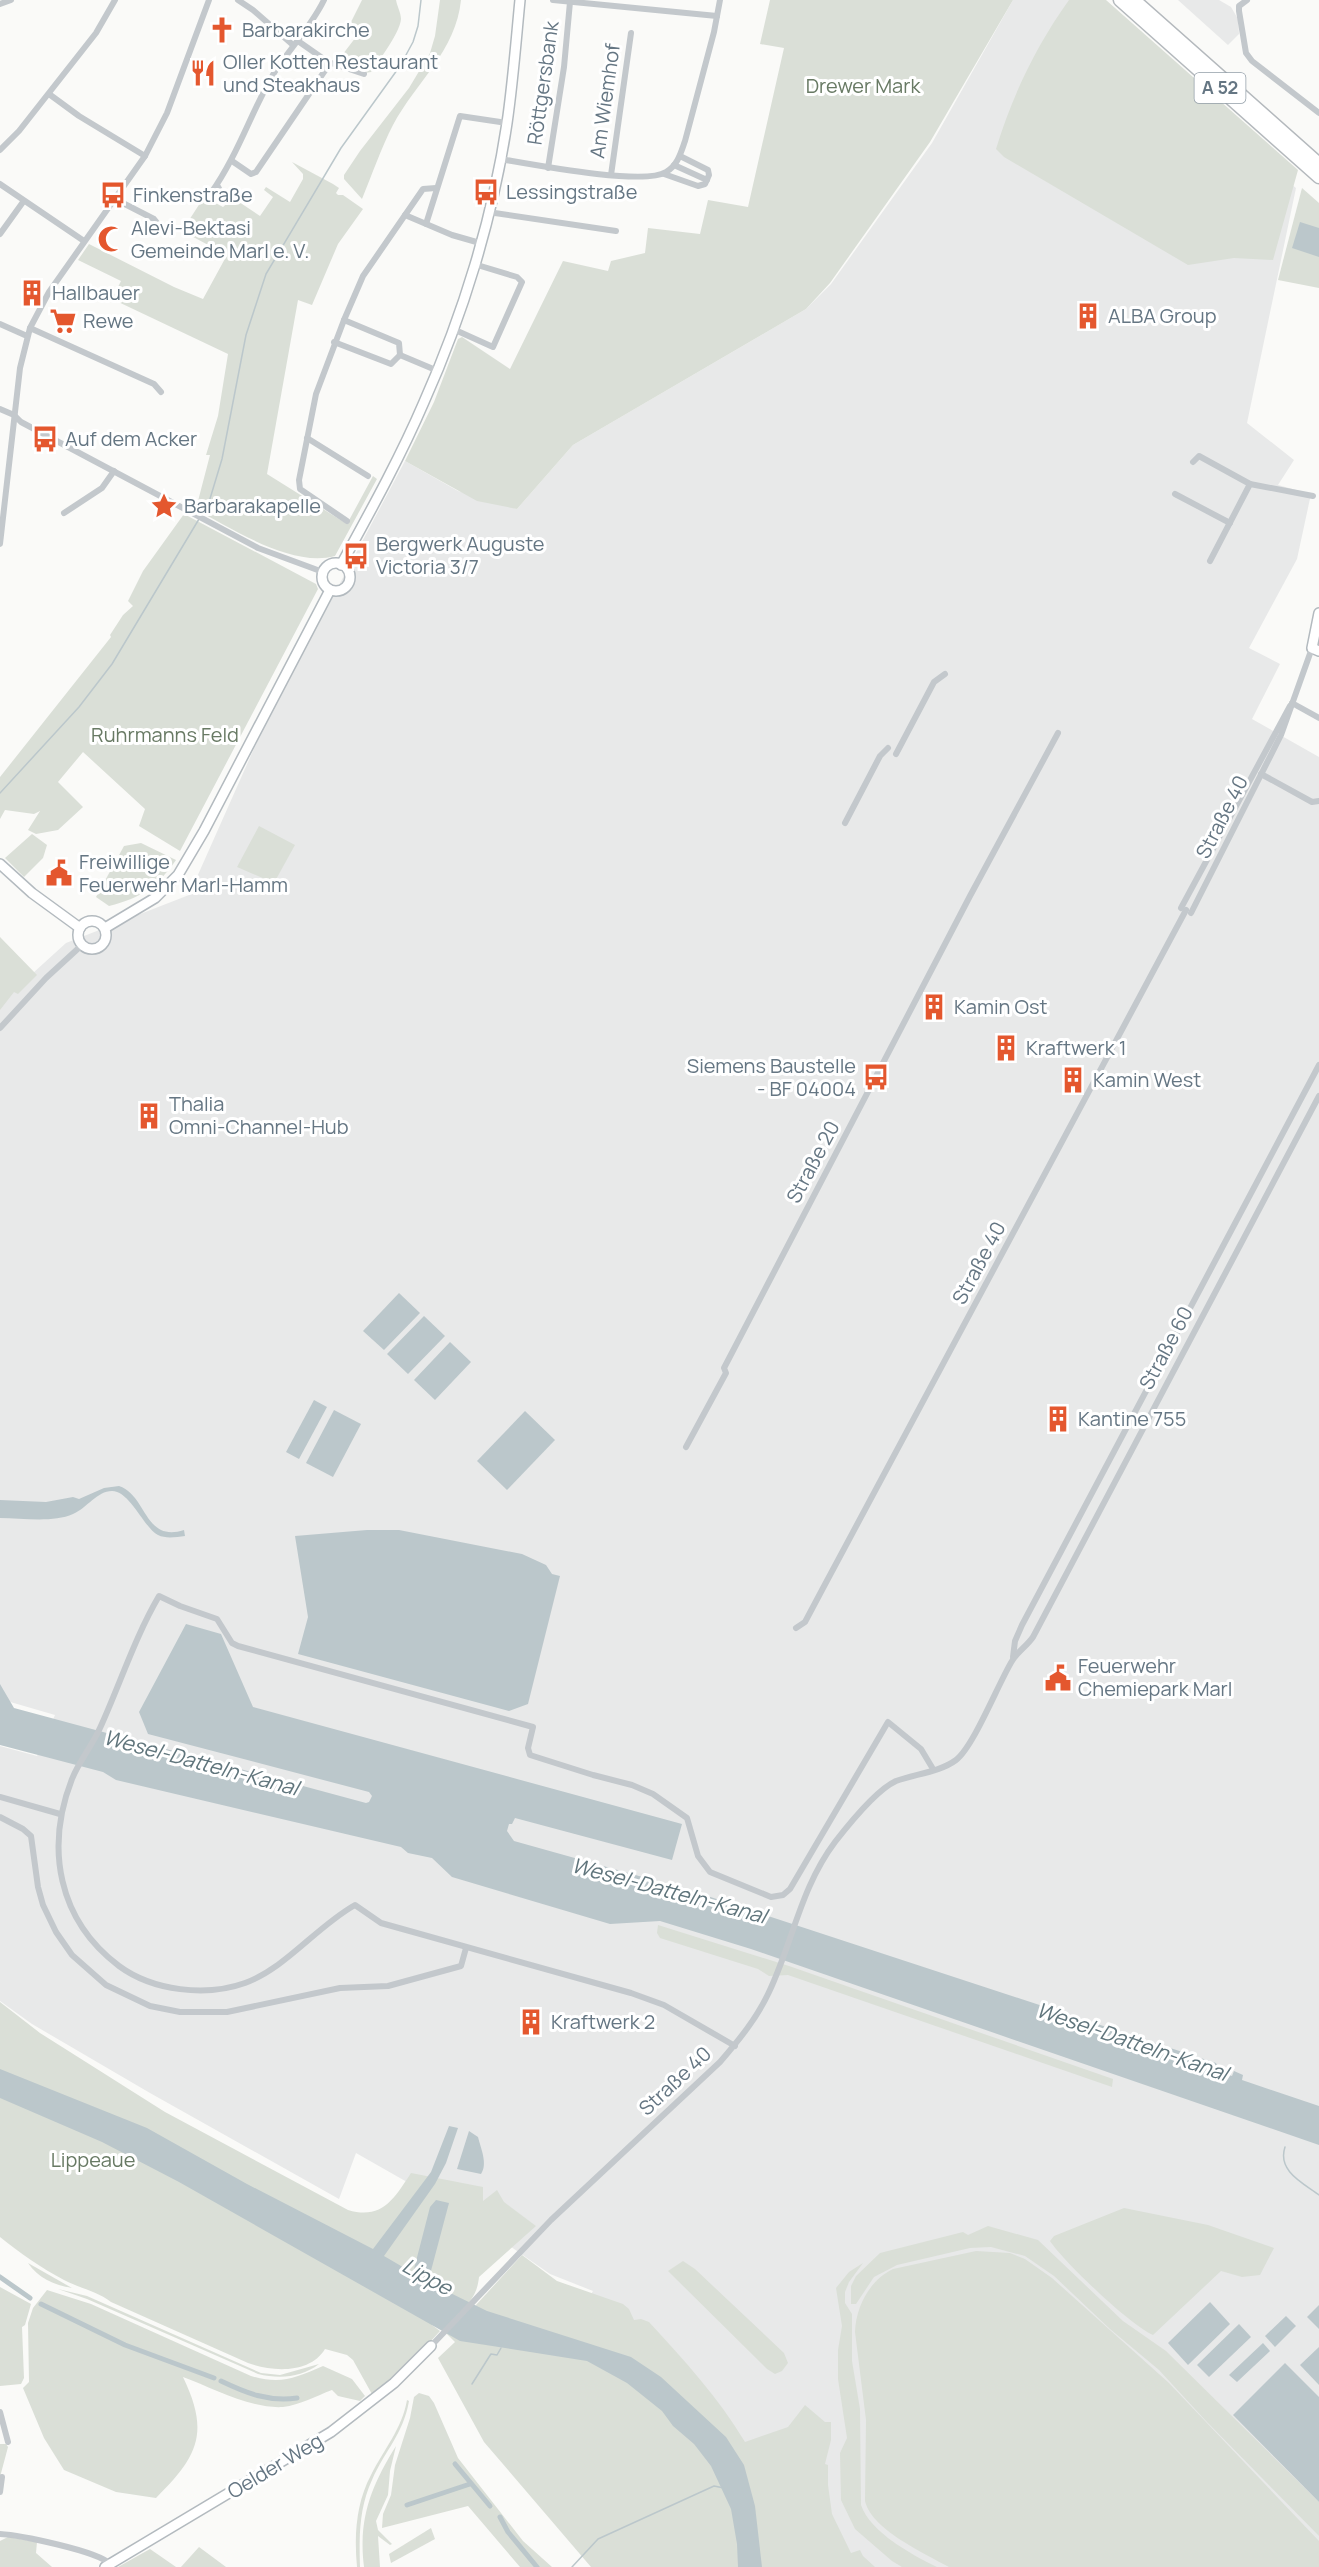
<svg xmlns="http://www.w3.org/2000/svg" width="1319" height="2567" font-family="Manrope,sans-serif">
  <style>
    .built { fill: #e8e9e9 }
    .green { fill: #dadfd7 }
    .water { fill: #bbc7cb }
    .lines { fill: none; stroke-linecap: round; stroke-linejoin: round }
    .stream { stroke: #bbc7cb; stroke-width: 1.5 }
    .canal { stroke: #bbc7cb; stroke-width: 5 }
    .secondary-casing { stroke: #b3babf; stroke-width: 12 }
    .highway-casing { stroke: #b4b9bd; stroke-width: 15 }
    .street { stroke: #c3c8cc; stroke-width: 6 }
    .secondary { stroke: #fff; stroke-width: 9 }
    .highway { stroke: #fff; stroke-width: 12 }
    .labels { text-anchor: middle; stroke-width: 6; stroke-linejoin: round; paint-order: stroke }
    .shield { fill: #fff; stroke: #939fa8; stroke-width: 1.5 }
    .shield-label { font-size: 18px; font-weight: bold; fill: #657683 }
    .poi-label { font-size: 20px; fill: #657683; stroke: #fff; text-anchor: start }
    .street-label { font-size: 20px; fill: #657683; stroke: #fff }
    .park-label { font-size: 20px; fill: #687a64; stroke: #fff }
    .water-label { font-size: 21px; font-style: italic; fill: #60757c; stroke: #fff }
  </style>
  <rect width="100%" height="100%" fill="#fafaf8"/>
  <g class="built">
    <path d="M1013,0H1072L1296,188L1247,423L1294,460L1278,485L1311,494L1297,559L1249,648L1280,664L1252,719L1319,757V2567H762L566,2335L593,2291L550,2274L465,2215L356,2153L339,2199L150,2093L32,2024L0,2001V1746L37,1756L55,1715L0,1699V1003L66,943L189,895L264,726L405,461L458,491L517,509L573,445L806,309L831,284L932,143Z"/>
    <path d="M1178,0H1219L1231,7L1238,19L1239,34L1228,45Z"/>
  </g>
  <g class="green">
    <path d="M362,0H396C397,6 401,13 401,19C400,33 379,60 371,72L365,73L336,63L356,37L347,30Z"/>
    <path d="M440,0H461C456,51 416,82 393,125C381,148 372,175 362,199L344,179V175L360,151L409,88L430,53L435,36Z"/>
    <path d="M770,0H1013L930,142L830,283L806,309L573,445L517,509L477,501L405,461L434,402L458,339L462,337L510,369L563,261L608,271L611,261L645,253L648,228L700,234L708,200L748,207L784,48L760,44Z"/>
    <path d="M1069,0H1106L1298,170L1273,260L1234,258L1188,265L1004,157L996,149C1012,96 1036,46 1069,0Z"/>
    <path d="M292,162L333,184L339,188L336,193L338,195H343L363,209L338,244L312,305L298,300L267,474L347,524L373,476L377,479L335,556C290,568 230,527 191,507L198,501L210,455H206L218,416L228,354L112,299L121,281L78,260L89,244L174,287L203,299L227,255L182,231L204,197L223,207L233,198L260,216L273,197L264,190L266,187L290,202L303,179V174Z"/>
    <path d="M1302,188L1319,203V288L1278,280Z"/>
    <path d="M184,514L316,584L318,589L180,851L139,826L145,809L83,752L58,782L83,807L58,830L36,834L28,830L40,811L34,814L5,810L0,819V777L111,637L110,635L123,615L133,606L128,601L143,571Z"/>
    <path d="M259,826L295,845L274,883L237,867Z"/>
    <path d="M32,834L47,845L43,858L24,877L5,858Z"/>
    <path d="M141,843L176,860C157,887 141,898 109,906L96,897L124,846Z"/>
    <path d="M0,937L37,975L18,994L14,992L0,1010Z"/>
    <path d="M658,1925L789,1966L1113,2079L1112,2087L788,1975L769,1976L758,1969L660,1938L657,1933Z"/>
    <path d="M0,2002L40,2033L165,2112L348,2210C382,2220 394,2199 411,2173L483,2187V2201L497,2190L504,2202L536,2226L479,2277C476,2307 456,2312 432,2325L440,2331L409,2365L373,2396L353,2360L347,2355L325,2349C310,2374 272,2372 248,2363L111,2302C97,2291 79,2288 64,2280C41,2268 20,2253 0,2237Z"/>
    <path d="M1124,2208L1208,2225L1274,2248L1260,2275L1242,2277L1221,2271L1153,2335C1130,2325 1064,2262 1050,2241L1054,2236Z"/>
    <path d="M988,2226L1038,2240L1123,2321L1166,2351L1319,2502V2536L1206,2421L1159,2370L1110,2329L1054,2276L1025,2256L991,2247L970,2248L897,2265L874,2277L856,2304H851V2286L856,2276L880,2253L963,2232L968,2235Z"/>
    <path d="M976,2251L1010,2253L1025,2259L1052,2278L1169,2383L1319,2541V2567H949C925,2554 871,2529 865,2501L866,2420L855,2332C856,2306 870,2280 893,2269Z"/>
    <path d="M522,2255L557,2281L623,2304L629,2309L634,2320L641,2319L649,2322C684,2360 718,2397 745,2442L788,2427L805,2405L825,2422H831V2440L825,2464L828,2465V2485L832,2514L851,2553L860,2550L863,2556L875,2567H591L484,2442L438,2358L455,2342L446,2333L476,2305Z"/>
    <path d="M683,2261L695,2269L784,2353L788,2363L782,2371L775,2374L767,2369L668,2271Z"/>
    <path d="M28,2263L72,2288C54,2285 38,2278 28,2263Z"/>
    <path d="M863,2263L849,2282L845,2292V2303L852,2314V2361L860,2409L861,2505C870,2532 912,2555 937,2567H902L892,2561L855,2529L841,2500L840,2453L847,2438L838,2379V2350L842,2326L836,2288L849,2272Z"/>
    <path d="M0,2287L31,2304L25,2325L22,2327L24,2378L21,2384L0,2386Z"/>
    <path d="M58,2289L87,2296L261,2373L280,2375L319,2364C301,2378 279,2379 258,2374L87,2299Z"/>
    <path d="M47,2290L91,2304L251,2376C281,2385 295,2378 323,2366L352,2379L365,2396L360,2401L338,2396L332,2390C316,2396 300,2405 283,2407C250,2409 213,2388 183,2377C210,2433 198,2456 156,2498L116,2492L64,2470L44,2438L23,2388L29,2382L28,2323L33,2308Z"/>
    <path d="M419,2393L429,2396L434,2403L458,2458L523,2541L552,2567H520L468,2506L382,2528L383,2514L391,2495L395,2465L410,2418L414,2397Z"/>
    <path d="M407,2400L409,2401C403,2435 385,2450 372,2480C359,2508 359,2537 360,2567H357C354,2536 356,2503 371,2475C384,2449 402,2429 407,2400Z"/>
    <path d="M0,2444H6L8,2447L0,2477Z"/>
    <path d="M396,2446L390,2471L388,2495L376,2521L378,2530L392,2544L390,2545L378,2536L380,2567H364C358,2519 371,2486 396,2446Z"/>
    <path d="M431,2528L435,2539L391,2563L389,2554Z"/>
    <path d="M8,2537L37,2542L36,2553L52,2567H0V2541Z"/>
    <path d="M199,2547L226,2567H181Z"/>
    <path d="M150,2549L176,2567H118Z"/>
  </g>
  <g class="water">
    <path d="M1300,222L1319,228V257L1292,248Z"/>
    <path d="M399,1293L420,1313L384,1350L363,1331Z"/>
    <path d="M424,1316L445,1336L408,1374L387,1354Z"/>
    <path d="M450,1342L471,1362L435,1400L414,1380Z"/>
    <path d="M314,1400L327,1407L299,1459L286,1452Z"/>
    <path d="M334,1410L361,1424L333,1477L306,1463Z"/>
    <path d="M525,1411L555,1440L507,1490L477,1461Z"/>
    <path d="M119,1486C147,1495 144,1543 184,1530L185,1536C176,1537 166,1539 158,1535C144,1528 130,1491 112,1491C97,1491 87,1508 73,1514C53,1523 22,1518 0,1518V1500L46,1502L73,1497L79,1499L104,1488Z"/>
    <path d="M367,1530H399L522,1554L546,1565L552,1574L560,1576L528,1704L509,1711L298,1654L308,1617L295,1536Z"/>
    <path d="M186,1624L221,1634L253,1707L682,1824L672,1860L515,1818L512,1824H509L507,1831L514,1841L689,1890L1216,2063L1220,2072L1232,2076L1234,2071L1243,2075L1242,2080L1319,2106V2145L751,1949L660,1921L610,1924L452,1877L432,1858L408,1853L401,1847L116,1780L103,1772L0,1745V1684L14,1708L366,1803L369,1802L372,1796L369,1792L148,1734L139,1712Z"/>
    <path d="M0,2069L147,2128L247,2184L373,2249L431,2172L449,2126L458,2128L446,2163L435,2184L384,2256L413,2273L430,2207L436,2200L449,2203L428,2282L487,2311L631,2357L661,2377L726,2437L744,2465L755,2506L762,2567H738L737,2544L731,2509L711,2466L694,2444L673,2426L662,2411L627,2383L587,2361L460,2341L179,2182L102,2142L0,2098Z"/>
    <path d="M469,2131L478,2137C481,2149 488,2164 481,2174L457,2169Z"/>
    <path d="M1210,2302L1230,2324L1188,2365L1168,2343Z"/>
    <path d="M1319,2305V2329L1307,2317Z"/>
    <path d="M1286,2316L1296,2326L1275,2347L1265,2336Z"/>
    <path d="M1239,2324L1251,2337L1209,2377L1197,2365Z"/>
    <path d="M1263,2343L1270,2351L1237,2382L1229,2375Z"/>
    <path d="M1319,2347V2385L1300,2365Z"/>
    <path d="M1285,2363L1319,2397V2502L1233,2415Z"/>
  </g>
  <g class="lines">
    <g class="stream">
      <path d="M201,515L209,502L222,459L246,335L266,274L341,148L400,66L413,42L418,26L421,0"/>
      <path d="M0,793L79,707L112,664L199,519"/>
      <path d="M1285,2147C1277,2171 1303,2183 1319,2195"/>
      <path d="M472,2384L489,2357L491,2354L497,2355L501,2348"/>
      <path d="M572,2567L598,2539L714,2486L724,2488"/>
    </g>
    <g class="canal">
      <path d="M0,2277L30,2298"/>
      <path d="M41,2304L125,2345L214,2378"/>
      <path d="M221,2381C246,2393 268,2402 297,2398"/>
      <path d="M455,2464L490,2506"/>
      <path d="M407,2505L470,2484"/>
      <path d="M500,2517L508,2532L537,2567"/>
    </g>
    <g class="secondary-casing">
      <g id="secondary">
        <circle cx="336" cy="577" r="14"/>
        <path d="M341,565C370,512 400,458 424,402C463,315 493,217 507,123C513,82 516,41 520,0"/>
        <path d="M1319,613L1312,648L1319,651"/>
        <path d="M0,864L32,893L80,928"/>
        <circle cx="92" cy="935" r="14"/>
        <path d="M105,928L155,898L178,875L204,831L330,590"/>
        <path d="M105,2567L331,2432L394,2383L431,2346"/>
      </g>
    </g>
    <g class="highway-casing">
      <g id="highway">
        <path d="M1120,0L1319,177"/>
        <path d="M1134,0L1319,164"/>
      </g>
    </g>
    <g class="street">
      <path d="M238,0L253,10L293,45"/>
      <path d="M553,0L717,16"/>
      <path d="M1247,0L1239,6V11L1246,53L1252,61L1319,113"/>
      <path d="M0,4L11,0"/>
      <path d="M298,41L328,62L364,74"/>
      <path d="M49,94L79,116L145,156"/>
      <path d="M0,150L19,131L96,33L115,0"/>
      <path d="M500,159C530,164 644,186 666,172C678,165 681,152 685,141L714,32L720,0"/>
      <path d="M232,161L251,174L256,172L326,69L328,62"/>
      <path d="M674,165L707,180"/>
      <path d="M548,168L564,67L570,2"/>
      <path d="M664,174L698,186L705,184L709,175L708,170L680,156"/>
      <path d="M611,175L631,33"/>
      <path d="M0,184L84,241"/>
      <path d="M217,185L222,194L216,199L211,193C238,155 251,112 274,73C290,48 311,27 324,0"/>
      <path d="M115,199L154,219L162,229"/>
      <path d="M488,212L616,231"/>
      <path d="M405,215L452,235L480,243"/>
      <path d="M426,224L460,116L507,123"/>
      <path d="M0,234L23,202"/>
      <path d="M0,324L27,336"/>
      <path d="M30,328L154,384L161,392"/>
      <path d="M453,329L493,347L522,282L517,277L474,264"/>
      <path d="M334,342L391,364L400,355L399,343L344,320"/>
      <path d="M400,355L438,371"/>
      <path d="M0,409L14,415L21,422L258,548L323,572"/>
      <path d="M307,438L368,476"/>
      <path d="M1193,462L1199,456L1250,484L1313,496"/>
      <path d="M1175,494L1230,523"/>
      <path d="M64,513L102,488L114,471"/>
      <path d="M347,521L300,489L299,480L316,394L344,320L363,276L423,189L436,188"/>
      <path d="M0,544L20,368L30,328L49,292L145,156L167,113L209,0"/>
      <path d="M1210,561L1250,484"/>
      <path d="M1292,703L1319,718"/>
      <path d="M896,754L934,682L945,674"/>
      <path d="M1261,774L1312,802L1319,801"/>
      <path d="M845,823L880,756L888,748"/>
      <path d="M1181,908L1290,706"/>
      <path d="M1191,913L1281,735L1312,648"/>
      <path d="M0,1028L46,978L82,945"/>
      <path d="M686,1447L726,1373L724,1368L970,896L1058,733"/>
      <path d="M796,1628L805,1622L822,1590L1186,910"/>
      <path d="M1013,1657L1015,1641L1022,1625L1319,1065"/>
      <path d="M0,1797L60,1814"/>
      <path d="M0,1817L23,1829L31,1836L38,1887L43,1905L56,1932L72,1955L106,1985L150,2006L180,2012H227L340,1988L388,1986L461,1966L466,1948"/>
      <path d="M735,2046L664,2005L631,1993L381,1923L355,1905C316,1927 286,1968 245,1983C206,1997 153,1991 119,1966C58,1920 45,1848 72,1779C79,1761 92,1746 100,1728C120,1684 135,1637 159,1596L180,1606L217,1619L232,1643L238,1646L533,1727L528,1748L530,1755L593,1775L632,1785L653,1794L687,1818L698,1856L710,1872L771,1897L783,1895L790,1889L888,1722L921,1749L933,1769"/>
      <path d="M431,2346L551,2220L720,2062C739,2040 757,2018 769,1992C793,1941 801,1887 835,1842C849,1824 876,1790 896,1781C915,1774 940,1772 956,1760C974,1746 998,1684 1012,1661C1017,1652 1027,1646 1033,1637L1319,1096"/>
      <path d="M0,2412L8,2442"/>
      <path d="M0,2492L2,2477"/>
      <path d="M0,2534C19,2535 98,2551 110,2564"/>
    </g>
    <use href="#secondary" class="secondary"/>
    <use href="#highway" class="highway"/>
  </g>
  <defs>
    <g id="church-bare" transform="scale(2.07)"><path d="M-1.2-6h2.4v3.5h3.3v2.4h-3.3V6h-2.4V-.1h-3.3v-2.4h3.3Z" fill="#e4572e" stroke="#fff" stroke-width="2.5" paint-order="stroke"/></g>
    <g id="restaurant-bare" transform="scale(2.07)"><path d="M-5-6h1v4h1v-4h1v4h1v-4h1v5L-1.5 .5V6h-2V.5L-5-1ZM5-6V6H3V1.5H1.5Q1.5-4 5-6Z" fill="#e4572e" stroke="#fff" stroke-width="2.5" paint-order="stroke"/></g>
    <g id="bus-bare" transform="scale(2.07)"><path d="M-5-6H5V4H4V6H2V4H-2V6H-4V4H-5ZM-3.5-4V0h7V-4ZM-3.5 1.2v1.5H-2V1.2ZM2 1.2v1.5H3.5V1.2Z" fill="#e4572e" stroke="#fff" stroke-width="2.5" paint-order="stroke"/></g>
    <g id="mosque-bare" transform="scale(2.07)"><path d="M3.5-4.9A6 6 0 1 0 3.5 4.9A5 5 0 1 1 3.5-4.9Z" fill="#e4572e" stroke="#fff" stroke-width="2.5" paint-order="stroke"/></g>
    <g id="building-bare" transform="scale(2.07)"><path d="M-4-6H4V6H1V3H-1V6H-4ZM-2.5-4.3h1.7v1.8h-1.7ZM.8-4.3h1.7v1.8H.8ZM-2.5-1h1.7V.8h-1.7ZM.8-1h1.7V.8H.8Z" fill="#e4572e" stroke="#fff" stroke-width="2.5" paint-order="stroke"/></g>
    <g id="supermarket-bare" transform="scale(2.07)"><path d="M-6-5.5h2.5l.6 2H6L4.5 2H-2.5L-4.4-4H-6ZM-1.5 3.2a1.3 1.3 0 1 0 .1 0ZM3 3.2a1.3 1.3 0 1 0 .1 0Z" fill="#e4572e" stroke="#fff" stroke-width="2.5" paint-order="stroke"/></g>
    <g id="sight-bare" transform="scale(2.07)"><path d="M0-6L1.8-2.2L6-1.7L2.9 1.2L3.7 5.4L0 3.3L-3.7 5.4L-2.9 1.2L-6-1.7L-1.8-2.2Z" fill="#e4572e" stroke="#fff" stroke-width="2.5" paint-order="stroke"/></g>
    <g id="civic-bare" transform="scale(2.07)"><path d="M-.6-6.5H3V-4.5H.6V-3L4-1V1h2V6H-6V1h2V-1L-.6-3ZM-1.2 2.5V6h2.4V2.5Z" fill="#e4572e" stroke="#fff" stroke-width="2.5" paint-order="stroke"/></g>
  </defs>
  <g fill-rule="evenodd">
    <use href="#church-bare" x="222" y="30"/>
    <use href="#restaurant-bare" x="203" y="73"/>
    <use href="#bus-bare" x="486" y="192"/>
    <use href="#bus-bare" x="113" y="195"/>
    <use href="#mosque-bare" x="111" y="239"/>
    <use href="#building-bare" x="32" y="293"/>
    <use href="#building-bare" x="1088" y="316"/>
    <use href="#supermarket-bare" x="63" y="321"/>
    <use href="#bus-bare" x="45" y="439"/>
    <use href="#sight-bare" x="164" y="506"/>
    <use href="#bus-bare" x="356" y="556"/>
    <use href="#civic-bare" x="59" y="873"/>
    <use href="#building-bare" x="934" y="1007"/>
    <use href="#building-bare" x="1006" y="1048"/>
    <use href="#bus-bare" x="876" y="1077"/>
    <use href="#building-bare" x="1073" y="1080"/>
    <use href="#building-bare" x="149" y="1116"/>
    <use href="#building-bare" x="1058" y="1419"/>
    <use href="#civic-bare" x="1058" y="1678"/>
    <use href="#building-bare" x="531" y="2022"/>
  </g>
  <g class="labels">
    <rect class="shield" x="1194.5" y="73" width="51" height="30" rx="4.5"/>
    <g class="shield-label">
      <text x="1220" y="94">A 52</text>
    </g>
    <g class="poi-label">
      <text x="242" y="37">Barbarakirche</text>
      <text x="223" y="69">Oller Kotten Restaurant<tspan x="223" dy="23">und Steakhaus</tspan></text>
      <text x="506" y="199">Lessingstraße</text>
      <text x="133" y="202">Finkenstraße</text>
      <text x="131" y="235">Alevi-Bektasi<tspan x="131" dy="23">Gemeinde Marl e. V.</tspan></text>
      <text x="52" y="300">Hallbauer</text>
      <text x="1108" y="323">ALBA Group</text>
      <text x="83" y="328">Rewe</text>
      <text x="65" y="446">Auf dem Acker</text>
      <text x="184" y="513">Barbarakapelle</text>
      <text x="376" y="551">Bergwerk Auguste<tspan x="376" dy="23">Victoria 3/7</tspan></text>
      <text x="79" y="869">Freiwillige<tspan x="79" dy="23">Feuerwehr Marl-Hamm</tspan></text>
      <text x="954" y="1014">Kamin Ost</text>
      <text x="1026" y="1055">Kraftwerk 1</text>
      <text x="856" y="1073" text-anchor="end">Siemens Baustelle<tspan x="856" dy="23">- BF 04004</tspan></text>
      <text x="1093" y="1087">Kamin West</text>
      <text x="169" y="1111">Thalia<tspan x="169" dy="23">Omni-Channel-Hub</tspan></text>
      <text x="1078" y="1426">Kantine 755</text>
      <text x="1078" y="1673">Feuerwehr<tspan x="1078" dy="23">Chemiepark Marl</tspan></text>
      <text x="551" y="2029">Kraftwerk 2</text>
    </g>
    <g class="street-label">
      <text transform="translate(543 83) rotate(-82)" y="7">Röttgersbank</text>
      <text transform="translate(605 101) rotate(-82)" y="7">Am Wiemhof</text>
      <text transform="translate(1222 817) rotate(-63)" y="7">Straße 40</text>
      <text transform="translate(813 1162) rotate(-62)" y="7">Straße 20</text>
      <text transform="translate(979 1263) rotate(-62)" y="7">Straße 40</text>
      <text transform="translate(1166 1348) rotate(-62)" y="7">Straße 60</text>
      <text transform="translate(675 2081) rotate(-43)" y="7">Straße 40</text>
      <text transform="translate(275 2466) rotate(-31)" y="7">Oelder Weg</text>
    </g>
    <g class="park-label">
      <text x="863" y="93">Drewer Mark</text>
      <text x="165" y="742">Ruhrmanns Feld</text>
      <text x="93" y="2167">Lippeaue</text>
    </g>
    <g class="water-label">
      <text transform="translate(201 1763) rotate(15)" y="7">Wesel-Datteln-Kanal</text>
      <text transform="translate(669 1891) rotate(15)" y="7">Wesel-Datteln-Kanal</text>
      <text transform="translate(1132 2042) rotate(19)" y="7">Wesel-Datteln-Kanal</text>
      <text transform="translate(427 2277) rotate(29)" y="7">Lippe</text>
    </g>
  </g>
</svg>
